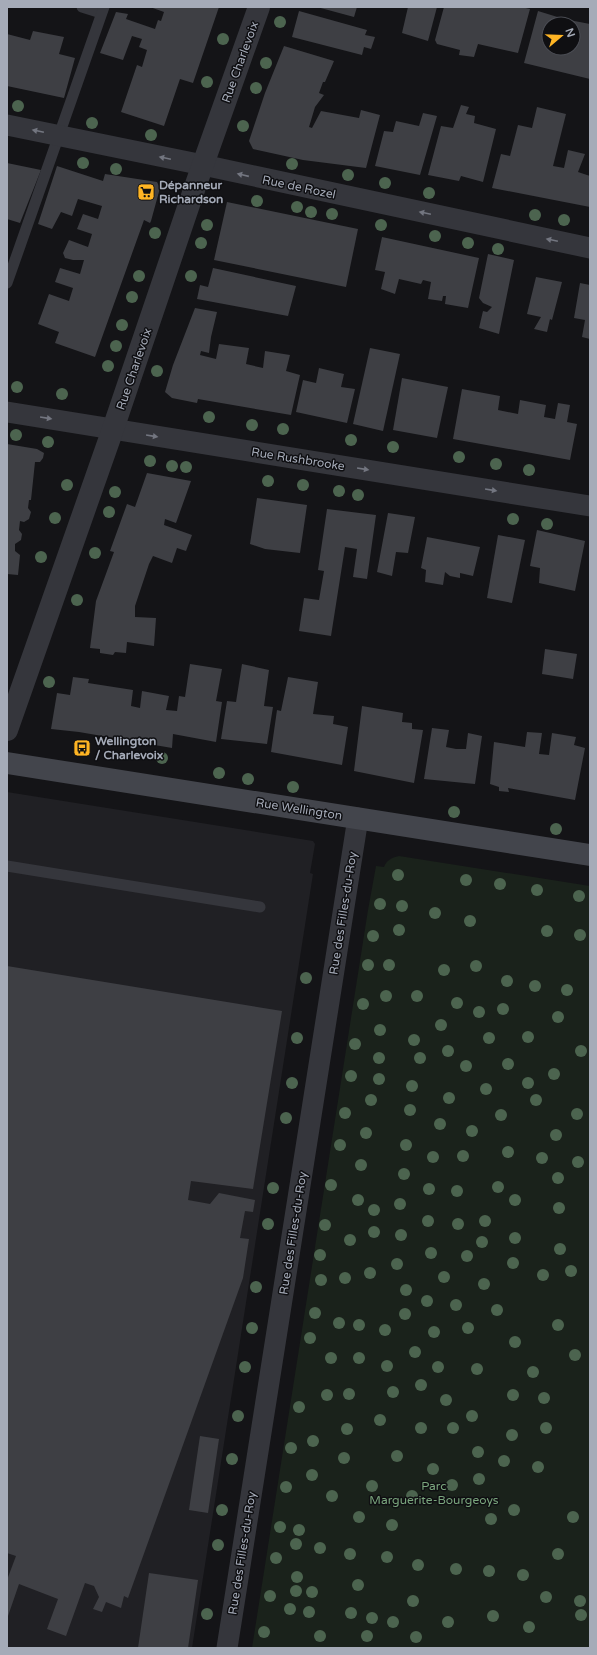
<svg xmlns="http://www.w3.org/2000/svg" width="597" height="1655" font-family="'Varela Round',sans-serif">
  <style>
    .built { fill: #202024 }
    .green { fill: #1a221b }
    .building { fill: #3e3f44; fill-rule: evenodd }
    .lines { fill: none; stroke-linecap: round; stroke-linejoin: round }
    .service { stroke: #35363c; stroke-width: 11 }
    .minor { stroke: #35363c; stroke-width: 21 }
    .tertiary { stroke: #35363c; stroke-width: 22 }
    .secondary { stroke: #43454c; stroke-width: 22 }
    .tree { fill: #4c644f }
    .oneway { fill: #737680 }
    .labels { text-anchor: middle; stroke-width: 3; stroke-linejoin: round; paint-order: stroke }
    .street-label { font-size: 12px; fill: #a5abb8; stroke: #0f0f12 }
    .poi-label { font-size: 12px; font-weight: bold; fill: #a5abb8; stroke: #0f0f12; text-anchor: start }
    .park-label { font-size: 12px; fill: #7aa57d; stroke: #0f0f12 }
  </style>
  <rect width="100%" height="100%" fill="#141417"/>
  <path class="built" d="M7,792L313,841L315,844L310,873L313,874L192,1648H7Z"/>
  <path class="green" d="M399,856L590,886V1648H252L368,910L376,866L384,867C387,860 391,858 399,856Z"/>
  <g class="building">
    <path d="M150,7H219L193,83L180,79L164,126L121,112L137,65L142,67L147,50L139,47L142,39L132,36L123,60L100,53L116,12L128,14L126,19L155,29L158,20L161,21L164,12Z"/>
    <path d="M317,7H357L354,17Z"/>
    <path d="M408,7H437L428,41L402,33Z"/>
    <path d="M444,7H521L530,9L518,53L478,44L474,57L459,55L460,50L437,44L435,40Z"/>
    <path d="M299,11L367,30L365,35L375,37L371,49L364,47L362,55L292,37Z"/>
    <path d="M538,11L564,19L590,24V79L524,63ZM549,24H573V48H549Z"/>
    <path d="M33,31L64,37L59,54L75,58L64,98L7,86V34L30,40Z"/>
    <path d="M284,46L334,61L325,82H323L319,93L324,95L315,107L309,127L312,128L321,111L359,118L361,110L380,115L366,168L303,160L253,149L249,141L265,93Z"/>
    <path d="M461,105L469,107L466,114L475,116L474,123L496,129L483,182L461,176L459,181L428,175L441,126L453,128Z"/>
    <path d="M537,107L566,114L553,166L564,168L568,150L585,154L578,172L590,176V207L492,188L501,154L510,156L518,125L532,128Z"/>
    <path d="M423,113L437,116L420,175L375,166L384,131L393,132L396,121L419,126Z"/>
    <path d="M7,163L41,170L20,223L7,219Z"/>
    <path d="M57,166L103,181L105,174L157,182L160,188L151,221L150,223L144,220L95,357L55,343L59,332L38,324L49,294L69,301L73,288L55,282L60,268L80,274L84,260H73L65,258L63,253L69,240L88,247L92,234L77,229L83,214L98,219L102,206L78,199L72,216L61,212L52,229L38,224Z"/>
    <path d="M227,202L358,229L346,287L214,260Z"/>
    <path d="M382,237L479,258L468,308L445,304L446,296H443L442,301L428,299L431,282L423,280L421,284L399,279L395,294L381,289L385,272L375,270Z"/>
    <path d="M488,254L514,260L499,334L479,328L483,311L487,312L492,307L483,303L479,298Z"/>
    <path d="M213,268L296,286L288,316L197,299L200,285L208,287Z"/>
    <path d="M536,277L562,282L552,320L550,319L547,332L534,329L541,317L527,314Z"/>
    <path d="M580,283L590,285V339L582,337L585,320L574,318Z"/>
    <path d="M195,308L217,312L211,337L209,353L201,351L200,355L216,359L219,344L249,348L246,364L263,368L265,351L290,355L286,371L300,375L291,415L198,399L197,403L172,398L165,392L173,365Z"/>
    <path d="M370,348L400,354L383,431L353,424Z"/>
    <path d="M319,368L344,374L341,387L355,389L347,423L296,412L303,380L316,383Z"/>
    <path d="M402,378L448,387L437,438L393,430Z"/>
    <path d="M462,389L500,396L498,410L518,414L520,400L546,405L544,417L555,419L558,403L570,405L567,422L577,424L570,460L453,439Z"/>
    <path d="M7,444L37,449L44,453L43,458L40,462H35L31,500H29L28,508L31,512L29,519L24,522L20,521L19,530L22,534L21,540L15,544V551L20,555L18,575L7,574Z"/>
    <path d="M147,473L191,481L176,523L165,519L164,525L192,535L186,551L177,548L172,563L153,556L149,564L135,606V617L156,618L154,646L127,642L126,653L115,652L113,655L100,653V649L90,648L96,601L114,552L110,551L127,504L135,507Z"/>
    <path d="M257,498L307,505L300,553L265,549L250,544Z"/>
    <path d="M327,509L376,515L367,579L353,577L357,549L345,547L331,636L299,631L304,598L319,600L324,571L318,570Z"/>
    <path d="M388,513L415,517L408,553L396,552L392,576L377,572Z"/>
    <path d="M537,530L585,541L575,591L539,583L540,568L530,566Z"/>
    <path d="M498,535L525,540L512,603L487,598Z"/>
    <path d="M427,537L480,547L473,576L460,573V578L450,576L445,572L443,585L425,582L426,570L421,568Z"/>
    <path d="M545,649L577,654L573,679L542,674Z"/>
    <path d="M190,664L222,669L216,701L222,702L216,742L173,734L172,748L79,732L51,729L57,693L70,695L73,677L89,679L88,683L133,690L131,706L140,708L142,691L169,696L166,710L177,711L179,696L185,697Z"/>
    <path d="M242,664L269,670L264,706L273,707L267,744L221,739L227,701L236,702Z"/>
    <path d="M288,677L318,682L313,714L334,716L333,724L348,727L342,765L271,752L277,710L281,711Z"/>
    <path d="M362,706L403,713L402,722L412,723V729L423,730L414,783L354,771Z"/>
    <path d="M432,728L449,730L446,747L456,749H466L468,733L482,736L475,784L424,779Z"/>
    <path d="M527,732L542,733L539,754L549,755L552,733L576,737L574,745L585,748L575,800L508,788L509,792L499,791V787L490,784L494,742L525,747Z"/>
    <path d="M7,966L282,1011L253,1189L191,1181L188,1200L210,1204L219,1193L255,1200L253,1212L245,1211L240,1238L249,1239L243,1278L128,1598L124,1596L121,1608L106,1602L102,1612L93,1609L99,1597L94,1586L85,1583L66,1636L47,1629L58,1599L19,1584L7,1619V1580L16,1556L7,1553Z"/>
    <path d="M200,1436L219,1439L208,1513L189,1510Z"/>
    <path d="M149,1573L198,1580L188,1648H138Z"/>
  </g>
  <g class="lines">
    <g class="service">
      <path d="M82,7L101,13"/>
      <path d="M7,283L104,7"/>
      <path d="M7,866L260,907"/>
    </g>
    <g class="minor">
      <path d="M7,125L203,165L590,248"/>
      <path d="M7,412L590,506"/>
      <path d="M227,1648L358,818"/>
    </g>
    <path class="tertiary" d="M7,730L113,429L195,187L259,7"/>
    <path class="secondary" d="M7,763L590,855"/>
  </g>
  <g class="tree">
    <circle cx="280" cy="22" r="6"/>
    <circle cx="223" cy="39" r="6"/>
    <circle cx="266" cy="63" r="6"/>
    <circle cx="207" cy="82" r="6"/>
    <circle cx="256" cy="88" r="6"/>
    <circle cx="18" cy="106" r="6"/>
    <circle cx="92" cy="123" r="6"/>
    <circle cx="243" cy="126" r="6"/>
    <circle cx="151" cy="135" r="6"/>
    <circle cx="83" cy="163" r="6"/>
    <circle cx="292" cy="164" r="6"/>
    <circle cx="116" cy="169" r="6"/>
    <circle cx="348" cy="175" r="6"/>
    <circle cx="385" cy="183" r="6"/>
    <circle cx="429" cy="193" r="6"/>
    <circle cx="257" cy="201" r="6"/>
    <circle cx="297" cy="207" r="6"/>
    <circle cx="311" cy="212" r="6"/>
    <circle cx="332" cy="214" r="6"/>
    <circle cx="535" cy="215" r="6"/>
    <circle cx="564" cy="220" r="6"/>
    <circle cx="207" cy="225" r="6"/>
    <circle cx="381" cy="225" r="6"/>
    <circle cx="155" cy="233" r="6"/>
    <circle cx="435" cy="236" r="6"/>
    <circle cx="201" cy="243" r="6"/>
    <circle cx="468" cy="243" r="6"/>
    <circle cx="498" cy="249" r="6"/>
    <circle cx="139" cy="276" r="6"/>
    <circle cx="191" cy="276" r="6"/>
    <circle cx="132" cy="297" r="6"/>
    <circle cx="122" cy="325" r="6"/>
    <circle cx="116" cy="346" r="6"/>
    <circle cx="108" cy="366" r="6"/>
    <circle cx="157" cy="371" r="6"/>
    <circle cx="17" cy="387" r="6"/>
    <circle cx="62" cy="394" r="6"/>
    <circle cx="209" cy="417" r="6"/>
    <circle cx="252" cy="425" r="6"/>
    <circle cx="283" cy="429" r="6"/>
    <circle cx="16" cy="435" r="6"/>
    <circle cx="351" cy="440" r="6"/>
    <circle cx="48" cy="442" r="6"/>
    <circle cx="393" cy="447" r="6"/>
    <circle cx="459" cy="457" r="6"/>
    <circle cx="150" cy="461" r="6"/>
    <circle cx="496" cy="464" r="6"/>
    <circle cx="172" cy="466" r="6"/>
    <circle cx="186" cy="467" r="6"/>
    <circle cx="529" cy="470" r="6"/>
    <circle cx="268" cy="481" r="6"/>
    <circle cx="67" cy="485" r="6"/>
    <circle cx="303" cy="485" r="6"/>
    <circle cx="339" cy="491" r="6"/>
    <circle cx="115" cy="492" r="6"/>
    <circle cx="358" cy="495" r="6"/>
    <circle cx="109" cy="512" r="6"/>
    <circle cx="55" cy="518" r="6"/>
    <circle cx="513" cy="519" r="6"/>
    <circle cx="547" cy="524" r="6"/>
    <circle cx="95" cy="553" r="6"/>
    <circle cx="41" cy="557" r="6"/>
    <circle cx="77" cy="600" r="6"/>
    <circle cx="49" cy="682" r="6"/>
    <circle cx="162" cy="758" r="6"/>
    <circle cx="219" cy="773" r="6"/>
    <circle cx="248" cy="779" r="6"/>
    <circle cx="293" cy="787" r="6"/>
    <circle cx="454" cy="812" r="6"/>
    <circle cx="556" cy="829" r="6"/>
    <circle cx="398" cy="875" r="6"/>
    <circle cx="466" cy="880" r="6"/>
    <circle cx="500" cy="884" r="6"/>
    <circle cx="537" cy="890" r="6"/>
    <circle cx="579" cy="896" r="6"/>
    <circle cx="380" cy="904" r="6"/>
    <circle cx="402" cy="906" r="6"/>
    <circle cx="435" cy="913" r="6"/>
    <circle cx="470" cy="921" r="6"/>
    <circle cx="399" cy="930" r="6"/>
    <circle cx="547" cy="931" r="6"/>
    <circle cx="580" cy="935" r="6"/>
    <circle cx="373" cy="936" r="6"/>
    <circle cx="368" cy="965" r="6"/>
    <circle cx="389" cy="965" r="6"/>
    <circle cx="476" cy="966" r="6"/>
    <circle cx="444" cy="970" r="6"/>
    <circle cx="306" cy="978" r="6"/>
    <circle cx="507" cy="981" r="6"/>
    <circle cx="535" cy="986" r="6"/>
    <circle cx="567" cy="990" r="6"/>
    <circle cx="386" cy="996" r="6"/>
    <circle cx="417" cy="996" r="6"/>
    <circle cx="457" cy="1003" r="6"/>
    <circle cx="363" cy="1004" r="6"/>
    <circle cx="503" cy="1009" r="6"/>
    <circle cx="479" cy="1012" r="6"/>
    <circle cx="558" cy="1017" r="6"/>
    <circle cx="441" cy="1025" r="6"/>
    <circle cx="380" cy="1030" r="6"/>
    <circle cx="528" cy="1037" r="6"/>
    <circle cx="297" cy="1038" r="6"/>
    <circle cx="489" cy="1038" r="6"/>
    <circle cx="414" cy="1040" r="6"/>
    <circle cx="355" cy="1044" r="6"/>
    <circle cx="448" cy="1051" r="6"/>
    <circle cx="581" cy="1051" r="6"/>
    <circle cx="379" cy="1058" r="6"/>
    <circle cx="420" cy="1058" r="6"/>
    <circle cx="508" cy="1064" r="6"/>
    <circle cx="466" cy="1066" r="6"/>
    <circle cx="554" cy="1074" r="6"/>
    <circle cx="351" cy="1076" r="6"/>
    <circle cx="379" cy="1079" r="6"/>
    <circle cx="292" cy="1083" r="6"/>
    <circle cx="528" cy="1083" r="6"/>
    <circle cx="412" cy="1086" r="6"/>
    <circle cx="486" cy="1089" r="6"/>
    <circle cx="449" cy="1098" r="6"/>
    <circle cx="371" cy="1100" r="6"/>
    <circle cx="536" cy="1100" r="6"/>
    <circle cx="410" cy="1110" r="6"/>
    <circle cx="345" cy="1113" r="6"/>
    <circle cx="577" cy="1114" r="6"/>
    <circle cx="501" cy="1115" r="6"/>
    <circle cx="286" cy="1118" r="6"/>
    <circle cx="440" cy="1124" r="6"/>
    <circle cx="472" cy="1131" r="6"/>
    <circle cx="366" cy="1133" r="6"/>
    <circle cx="556" cy="1135" r="6"/>
    <circle cx="340" cy="1145" r="6"/>
    <circle cx="406" cy="1145" r="6"/>
    <circle cx="508" cy="1152" r="6"/>
    <circle cx="463" cy="1156" r="6"/>
    <circle cx="433" cy="1157" r="6"/>
    <circle cx="542" cy="1158" r="6"/>
    <circle cx="578" cy="1162" r="6"/>
    <circle cx="361" cy="1165" r="6"/>
    <circle cx="404" cy="1174" r="6"/>
    <circle cx="558" cy="1178" r="6"/>
    <circle cx="331" cy="1185" r="6"/>
    <circle cx="498" cy="1187" r="6"/>
    <circle cx="273" cy="1188" r="6"/>
    <circle cx="429" cy="1189" r="6"/>
    <circle cx="457" cy="1191" r="6"/>
    <circle cx="358" cy="1200" r="6"/>
    <circle cx="515" cy="1200" r="6"/>
    <circle cx="400" cy="1204" r="6"/>
    <circle cx="559" cy="1208" r="6"/>
    <circle cx="374" cy="1210" r="6"/>
    <circle cx="428" cy="1221" r="6"/>
    <circle cx="485" cy="1221" r="6"/>
    <circle cx="268" cy="1224" r="6"/>
    <circle cx="458" cy="1224" r="6"/>
    <circle cx="325" cy="1225" r="6"/>
    <circle cx="374" cy="1232" r="6"/>
    <circle cx="401" cy="1235" r="6"/>
    <circle cx="515" cy="1238" r="6"/>
    <circle cx="350" cy="1240" r="6"/>
    <circle cx="482" cy="1242" r="6"/>
    <circle cx="560" cy="1249" r="6"/>
    <circle cx="431" cy="1253" r="6"/>
    <circle cx="320" cy="1255" r="6"/>
    <circle cx="467" cy="1256" r="6"/>
    <circle cx="513" cy="1263" r="6"/>
    <circle cx="397" cy="1264" r="6"/>
    <circle cx="571" cy="1271" r="6"/>
    <circle cx="370" cy="1273" r="6"/>
    <circle cx="543" cy="1275" r="6"/>
    <circle cx="444" cy="1277" r="6"/>
    <circle cx="345" cy="1278" r="6"/>
    <circle cx="321" cy="1280" r="6"/>
    <circle cx="484" cy="1284" r="6"/>
    <circle cx="256" cy="1287" r="6"/>
    <circle cx="406" cy="1290" r="6"/>
    <circle cx="427" cy="1301" r="6"/>
    <circle cx="456" cy="1305" r="6"/>
    <circle cx="497" cy="1310" r="6"/>
    <circle cx="315" cy="1313" r="6"/>
    <circle cx="405" cy="1314" r="6"/>
    <circle cx="339" cy="1323" r="6"/>
    <circle cx="359" cy="1325" r="6"/>
    <circle cx="558" cy="1325" r="6"/>
    <circle cx="252" cy="1328" r="6"/>
    <circle cx="468" cy="1328" r="6"/>
    <circle cx="385" cy="1330" r="6"/>
    <circle cx="434" cy="1332" r="6"/>
    <circle cx="310" cy="1338" r="6"/>
    <circle cx="515" cy="1342" r="6"/>
    <circle cx="415" cy="1352" r="6"/>
    <circle cx="575" cy="1355" r="6"/>
    <circle cx="331" cy="1358" r="6"/>
    <circle cx="359" cy="1358" r="6"/>
    <circle cx="387" cy="1366" r="6"/>
    <circle cx="245" cy="1367" r="6"/>
    <circle cx="438" cy="1367" r="6"/>
    <circle cx="477" cy="1369" r="6"/>
    <circle cx="533" cy="1372" r="6"/>
    <circle cx="421" cy="1385" r="6"/>
    <circle cx="393" cy="1392" r="6"/>
    <circle cx="349" cy="1394" r="6"/>
    <circle cx="327" cy="1395" r="6"/>
    <circle cx="513" cy="1395" r="6"/>
    <circle cx="544" cy="1398" r="6"/>
    <circle cx="446" cy="1400" r="6"/>
    <circle cx="299" cy="1407" r="6"/>
    <circle cx="238" cy="1416" r="6"/>
    <circle cx="472" cy="1416" r="6"/>
    <circle cx="380" cy="1420" r="6"/>
    <circle cx="421" cy="1428" r="6"/>
    <circle cx="453" cy="1428" r="6"/>
    <circle cx="546" cy="1428" r="6"/>
    <circle cx="347" cy="1429" r="6"/>
    <circle cx="512" cy="1435" r="6"/>
    <circle cx="313" cy="1441" r="6"/>
    <circle cx="291" cy="1448" r="6"/>
    <circle cx="478" cy="1452" r="6"/>
    <circle cx="397" cy="1456" r="6"/>
    <circle cx="344" cy="1458" r="6"/>
    <circle cx="232" cy="1459" r="6"/>
    <circle cx="504" cy="1461" r="6"/>
    <circle cx="538" cy="1467" r="6"/>
    <circle cx="433" cy="1469" r="6"/>
    <circle cx="312" cy="1475" r="6"/>
    <circle cx="479" cy="1479" r="6"/>
    <circle cx="452" cy="1485" r="6"/>
    <circle cx="372" cy="1486" r="6"/>
    <circle cx="286" cy="1487" r="6"/>
    <circle cx="332" cy="1496" r="6"/>
    <circle cx="412" cy="1496" r="6"/>
    <circle cx="222" cy="1510" r="6"/>
    <circle cx="514" cy="1510" r="6"/>
    <circle cx="359" cy="1517" r="6"/>
    <circle cx="573" cy="1517" r="6"/>
    <circle cx="491" cy="1519" r="6"/>
    <circle cx="392" cy="1525" r="6"/>
    <circle cx="280" cy="1527" r="6"/>
    <circle cx="299" cy="1530" r="6"/>
    <circle cx="296" cy="1544" r="6"/>
    <circle cx="218" cy="1545" r="6"/>
    <circle cx="320" cy="1548" r="6"/>
    <circle cx="350" cy="1554" r="6"/>
    <circle cx="558" cy="1554" r="6"/>
    <circle cx="387" cy="1557" r="6"/>
    <circle cx="276" cy="1558" r="6"/>
    <circle cx="418" cy="1565" r="6"/>
    <circle cx="456" cy="1569" r="6"/>
    <circle cx="489" cy="1571" r="6"/>
    <circle cx="523" cy="1575" r="6"/>
    <circle cx="297" cy="1577" r="6"/>
    <circle cx="358" cy="1585" r="6"/>
    <circle cx="296" cy="1591" r="6"/>
    <circle cx="312" cy="1592" r="6"/>
    <circle cx="270" cy="1596" r="6"/>
    <circle cx="546" cy="1597" r="6"/>
    <circle cx="413" cy="1601" r="6"/>
    <circle cx="580" cy="1601" r="6"/>
    <circle cx="290" cy="1609" r="6"/>
    <circle cx="309" cy="1612" r="6"/>
    <circle cx="351" cy="1613" r="6"/>
    <circle cx="207" cy="1614" r="6"/>
    <circle cx="581" cy="1615" r="6"/>
    <circle cx="493" cy="1616" r="6"/>
    <circle cx="372" cy="1618" r="6"/>
    <circle cx="393" cy="1622" r="6"/>
    <circle cx="448" cy="1622" r="6"/>
    <circle cx="529" cy="1627" r="6"/>
    <circle cx="264" cy="1632" r="6"/>
    <circle cx="320" cy="1636" r="6"/>
    <circle cx="367" cy="1636" r="6"/>
    <circle cx="416" cy="1637" r="6"/>
  </g>
  <defs><path id="oneway-solid" d="M-6-.8H1V-3.2L6.5 0L1 3.2V.8H-6Z"/></defs>
  <g class="oneway">
    <use href="#oneway-solid" transform="translate(38 131) rotate(-168)"/>
    <use href="#oneway-solid" transform="translate(165 158) rotate(-168)"/>
    <use href="#oneway-solid" transform="translate(243 175) rotate(-167)"/>
    <use href="#oneway-solid" transform="translate(425 213) rotate(-168)"/>
    <use href="#oneway-solid" transform="translate(552 240) rotate(-168)"/>
    <use href="#oneway-solid" transform="translate(46 418) rotate(9)"/>
    <use href="#oneway-solid" transform="translate(152 436) rotate(9)"/>
    <use href="#oneway-solid" transform="translate(363 469) rotate(9)"/>
    <use href="#oneway-solid" transform="translate(491 490) rotate(9)"/>
  </g>
  <defs>
    <g id="supermarket-square" transform="scale(0.9)"><rect x="-9" y="-9" width="18" height="18" rx="4" fill="#ffb524" stroke="#0f0f12"/><path d="M-6-5.5h2.5l.6 2H6L4.5 2H-2.5L-4.4-4H-6ZM-1.5 3.2a1.3 1.3 0 1 0 .1 0ZM3 3.2a1.3 1.3 0 1 0 .1 0Z" fill="#111"/></g>
    <g id="bus-square" transform="scale(0.9)"><rect x="-9" y="-9" width="18" height="18" rx="4" fill="#ffb524" stroke="#0f0f12"/><path d="M-5-6H5V4H4V6H2V4H-2V6H-4V4H-5ZM-3.5-4V0h7V-4ZM-3.5 1.2v1.5H-2V1.2ZM2 1.2v1.5H3.5V1.2Z" fill="#111"/></g>
  </defs>
  <g fill-rule="evenodd">
    <use href="#supermarket-square" x="146" y="192"/>
    <use href="#bus-square" x="82" y="748"/>
  </g>
  <g class="labels">
    <g class="street-label">
      <text transform="translate(240 62) rotate(-70)" y="4">Rue Charlevoix</text>
      <text transform="translate(299 187) rotate(12)" y="4">Rue de Rozel</text>
      <text transform="translate(134 369) rotate(-71)" y="4">Rue Charlevoix</text>
      <text transform="translate(298 459) rotate(9)" y="4">Rue Rushbrooke</text>
      <text transform="translate(299 809) rotate(9)" y="4">Rue Wellington</text>
      <text transform="translate(343 913) rotate(-81)" y="4">Rue des Filles-du-Roy</text>
      <text transform="translate(293 1233) rotate(-81)" y="4">Rue des Filles-du-Roy</text>
      <text transform="translate(242 1553) rotate(-81)" y="4">Rue des Filles-du-Roy</text>
    </g>
    <g class="poi-label">
      <text x="159" y="189">Dépanneur<tspan x="159" dy="14">Richardson</tspan></text>
      <text x="95" y="745">Wellington<tspan x="95" dy="14">/ Charlevoix</tspan></text>
    </g>
    <g class="park-label">
      <text x="434" y="1490">Parc<tspan x="434" dy="14">Marguerite-Bourgeoys</tspan></text>
    </g>
  </g>
  <rect width="597" height="1655" fill="none" stroke="#a5abb8" stroke-width="16"/>
  <g transform="translate(561 36) rotate(71)"><circle r="19" fill="#0f0f12" stroke="#4b4d54"/>
  <path d="M0-3L7 15L0 10L-7 15Z" fill="#ffb524"/>
  <text y="-6" font-size="11" font-weight="bold" text-anchor="middle" fill="#a5abb8">N</text>
  </g>
</svg>
